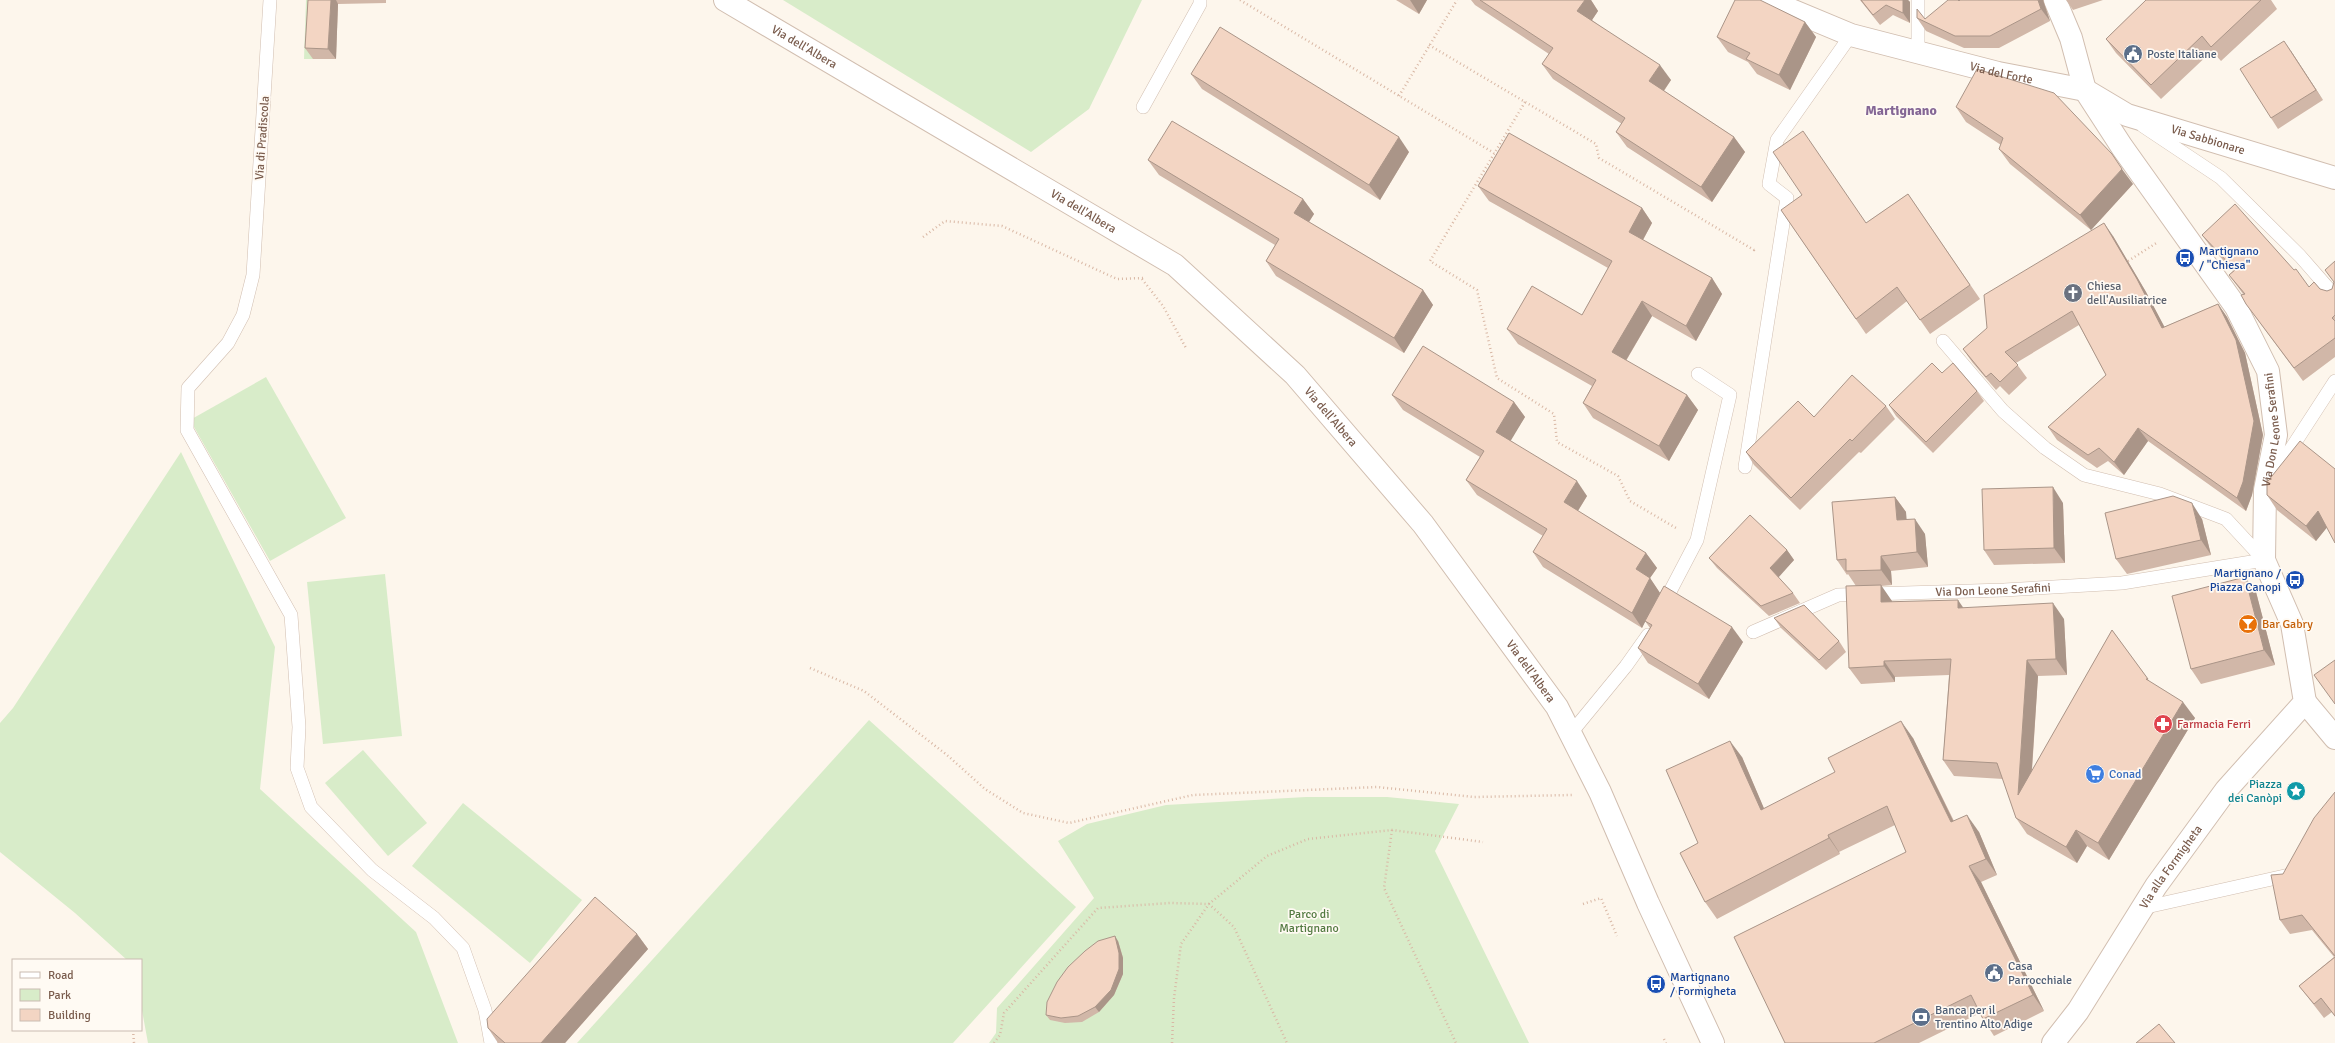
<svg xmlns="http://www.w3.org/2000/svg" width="2335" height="1043" font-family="Signika,sans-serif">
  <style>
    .green { fill: #d8ecc9 }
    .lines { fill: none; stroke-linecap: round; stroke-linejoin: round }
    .service-casing { stroke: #d1beb0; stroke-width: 14 }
    .minor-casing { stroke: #d1beb0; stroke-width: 24 }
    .tertiary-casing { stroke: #d1beb0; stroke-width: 24 }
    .path { stroke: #d9b8a5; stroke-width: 2.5; stroke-dasharray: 1 3; stroke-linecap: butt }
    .service { stroke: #fff; stroke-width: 13 }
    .minor { stroke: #fff; stroke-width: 22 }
    .tertiary { stroke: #fff; stroke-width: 22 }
    .wall { fill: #d1b7a8 }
    .shaded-wall { fill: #aa9588 }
    .building { fill: #f3d5c3; stroke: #aa9588 }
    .labels { text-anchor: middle; stroke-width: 3.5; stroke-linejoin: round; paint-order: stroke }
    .street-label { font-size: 12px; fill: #7a5c4d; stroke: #fffaf3 }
    .service-label { font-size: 12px; fill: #4e5e75; stroke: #fffaf3; text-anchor: start }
    .transit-label { font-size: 12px; fill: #164399; stroke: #fffaf3; text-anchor: start }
    .worship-label { font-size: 12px; fill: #5b616d; stroke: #fffaf3; text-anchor: start }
    .food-label { font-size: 12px; fill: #c56008; stroke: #fffaf3; text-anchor: start }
    .health-label { font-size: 12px; fill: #be3a42; stroke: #fffaf3; text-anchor: start }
    .shop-label { font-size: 12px; fill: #366cbe; stroke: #fffaf3; text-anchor: start }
    .culture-label { font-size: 12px; fill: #0d838f; stroke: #fffaf3; text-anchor: end }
    .park-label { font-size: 12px; fill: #537a41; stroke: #fffaf3 }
    .quarter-label { font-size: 14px; font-weight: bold; fill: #846695; stroke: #fffaf3 }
  </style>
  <rect width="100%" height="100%" fill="#fdf6ec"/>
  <g class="green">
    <path d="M306,0H315L313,59H304Z"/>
    <path d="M783,0H1142L1089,109L1031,152Z"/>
    <path d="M266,377L346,518L270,561L190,420Z"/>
    <path d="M181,452L275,647L260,789L416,932L458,1043H148L141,1005V960H127L75,913L0,852V723L13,708Z"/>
    <path d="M385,574L402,736L323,744L307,582Z"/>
    <path d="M869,720L1076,907L953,1043H577Z"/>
    <path d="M363,750L427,823L388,856L325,783Z"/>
    <path d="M1306,797H1387L1459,804L1435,851L1529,1043H989L996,1033L997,1008L1094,898L1058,841L1087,824L1166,805Z"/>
    <path d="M463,803L582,900L530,963L412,866Z"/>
  </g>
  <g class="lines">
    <g class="service-casing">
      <g id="service">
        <path d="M270,0L253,275L243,315L228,343L188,388L187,430L291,615L299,727L297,768L311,807L372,870L434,918L463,948L485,1010L491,1043"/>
        <path d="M1918,0V52"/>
        <path d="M1143,107L1200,4V0"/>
        <path d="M2143,126L2221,178L2300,256L2335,296"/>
        <path d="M1943,341L2003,411L2045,448L2084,475L2160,494L2226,519L2264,560"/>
        <path d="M1745,467L1787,198L1769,184L1777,140L1851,35"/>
        <path d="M2274,475L2335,381"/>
        <path d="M1663,605L1697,540L1730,395L1698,374"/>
        <path id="s1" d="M1753,632L1838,595L2004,590L2122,583L2264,560"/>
        <path d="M1571,733L1626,666L1648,635"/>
        <path d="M2142,908L2289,875"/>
      </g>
    </g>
    <g class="minor-casing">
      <g id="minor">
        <path id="s2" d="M1767,0L1851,35L1998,73L2085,90L2127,115L2335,178"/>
        <path d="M2305,702L2335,738"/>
      </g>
    </g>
    <g class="tertiary-casing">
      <g id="tertiary">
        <path id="s3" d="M725,0L1175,265L1295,375L1423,524L1557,707L1600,792L1648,903L1713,1043"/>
        <path id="s4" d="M2053,1043L2078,1011L2156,886L2226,790L2305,702L2292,624L2264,560L2265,490L2276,435L2268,371L2236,307L2122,147L2085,90L2071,38L2055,0"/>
      </g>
    </g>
    <g class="path">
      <path d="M1240,0L1494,153"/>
      <path d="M1429,45L1596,144L1599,158L1754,250L1755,247"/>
      <path d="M1399,96L1457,0"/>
      <path d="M1525,102L1430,261L1477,290L1497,378L1554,414L1557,442L1618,476L1630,501L1676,528"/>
      <path d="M923,237L945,221L1002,226L1117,279L1144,278"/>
      <path d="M2128,261L2158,242"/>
      <path d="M1142,279L1163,306L1186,348"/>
      <path d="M810,668L864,691L947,755L985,789L1023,813L1069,823L1193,795L1377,787L1474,797L1572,795"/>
      <path d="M1392,830L1384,888L1456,1043"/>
      <path d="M1583,904L1601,898L1617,936"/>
      <path d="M133,1030L134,1043"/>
      <path d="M1664,1039L1666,1043"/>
      <path d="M994,1043L1000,1035L1004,1013L1098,908L1170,903L1209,904L1234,927L1287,1043"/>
      <path d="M1172,1043L1174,998L1181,944L1209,904L1267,856L1308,839L1392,830L1483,842"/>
    </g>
    <use href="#service" class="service"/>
    <use href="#minor" class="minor"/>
    <use href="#tertiary" class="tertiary"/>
  </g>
  <g class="wall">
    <path d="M308,0H386V3L338,4L336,59H313L305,48Z"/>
    <path d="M1396,0H1427L1419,14Z"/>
    <path d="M1471,0H1591L1598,11L1592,20L1671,80L1664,91L1734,137L1745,152L1712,202L1627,147L1616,132L1622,124L1553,79L1542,64L1549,54L1475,5Z"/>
    <path d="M1860,0H1908L1910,2V23L1893,15L1880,25Z"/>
    <path d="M1960,0H2043L2050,21L1999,48H1964L1926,31L1917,18L1925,19Z"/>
    <path d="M2066,0H2103L2073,10Z"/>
    <path d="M2146,0H2271L2277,9L2221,61L2212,51L2161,99L2116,53L2106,39Z"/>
    <path d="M1805,22L1816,37L1790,90L1757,74L1748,62L1728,52L1717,37Z"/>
    <path d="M2291,51L2323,100L2278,129L2271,118Z"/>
    <path d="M1191,74L1409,152L1380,200L1202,89Z"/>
    <path d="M1956,107L2133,184L2091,230L2010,164L1999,149L2001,145L1966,122Z"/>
    <path d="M1148,160L1303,199L1314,214L1309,222L1423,290L1433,305L1404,353L1276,276L1266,261L1275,245L1159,175Z"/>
    <path d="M1478,186L1642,208L1652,223L1643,240L1712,278L1722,294L1696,341L1652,316L1626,361L1687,395L1698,410L1669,461L1593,418L1583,403L1592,386L1518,344L1507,329L1582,315L1608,268L1489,201Z"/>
    <path d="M1908,194L1980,299L1930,334L1907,301L1866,334L1781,210L1866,223Z"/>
    <path d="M2202,235L2309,287L2320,289L2327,291L2332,289L2334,283L2335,261V357L2303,381L2246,304L2243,294L2229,275L2233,271L2211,247Z"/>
    <path d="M2113,236L2146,292L2164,327L2218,304L2227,317L2245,353L2263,435L2252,495L2246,511L2148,441L2124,475L2108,461L2097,468L2057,440L2048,427L2106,375L2079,325L2016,363L2027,378L2009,395L2000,386L1996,390L1972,362L1963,349Z"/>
    <path d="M1942,373L1977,391L1984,401L1933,453L1896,416L1889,405Z"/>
    <path d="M1392,395L1514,402L1525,417L1510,440L1587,496L1578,511L1646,553L1657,568L1650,578L1660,593L1743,642L1709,699L1648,663L1638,648L1650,628L1645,621L1642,628L1543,567L1533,552L1543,536L1477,495L1466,480L1480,457L1403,410Z"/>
    <path d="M1886,406L1895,419L1861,453L1859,452L1800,510L1754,465L1746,452L1814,417Z"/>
    <path d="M2267,479L2327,527L2316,541L2277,510L2267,495Z"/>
    <path d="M1895,497L1906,512V520L1925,534L1928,567L1891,571L1892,585L1881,586L1892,602L1963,608L2064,619L2067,675L2038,676L2032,771L2112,630L2150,682L2195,718L2109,860L2087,846L2077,863L2027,834L2016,818L2003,779L1954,776L1943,760L1949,675L1895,677V682L1861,684L1849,668L1856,586L1848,574L1847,575L1837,560Z"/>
    <path d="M2063,503L2065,563L1994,565L1984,550Z"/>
    <path d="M2202,519L2211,555L2127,574L2116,559Z"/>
    <path d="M1787,550L1794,560L1778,577L1793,593L1800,603L1769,616L1717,568L1709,558Z"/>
    <path d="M2245,577L2256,592L2275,665L2201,684L2191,669Z"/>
    <path d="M1774,618L1839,641L1846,652L1826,670L1781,628Z"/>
    <path d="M1913,738L1954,821L1979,832L1997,875L1981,882L2044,1011L1994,1036L1983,1019L1980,1013L1919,1043H1785L1906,852L1895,825L1839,852L1840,854L1717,919L1705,902L1698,843L1742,757L1764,809Z"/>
    <path d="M2335,792V1017L2332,1012L2324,1018L2310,1000L2299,986L2334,957L2312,930L2290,934L2280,920L2283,874Z"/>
    <path d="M637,934L648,949L565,1043H498L488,1028Z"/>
    <path d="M1118,941L1123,958V974L1114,995L1099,1012L1082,1022L1065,1023L1050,1020L1046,1015Z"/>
  </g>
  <g class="shaded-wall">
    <path d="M331,0H336L338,4L336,59L328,49Z"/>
    <path d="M1410,0H1427L1419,14Z"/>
    <path d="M1585,0H1591L1598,11L1588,26L1577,11Z"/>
    <path d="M1903,0H1908L1910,2V23L1903,13Z"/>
    <path d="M2038,0H2043L2050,21L2041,9Z"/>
    <path d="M1805,22L1816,37L1790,90L1779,75Z"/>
    <path d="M2284,41L2291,51L2323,100L2316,90Z"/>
    <path d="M1660,65L1671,80L1660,96L1649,81Z"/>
    <path d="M1399,137L1409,152L1380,200L1369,185Z"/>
    <path d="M1734,137L1745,152L1712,202L1701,187Z"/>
    <path d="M2122,169L2133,184L2091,230L2080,215Z"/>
    <path d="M1303,199L1314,214L1305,228L1294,213Z"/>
    <path d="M1642,208L1652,223L1639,247L1629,232Z"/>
    <path d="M2104,223L2113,236L2146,292L2172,341L2162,328Z"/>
    <path d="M1712,278L1722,294L1696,341L1686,326Z"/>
    <path d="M1423,290L1433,305L1404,353L1394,338Z"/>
    <path d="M1642,301L1652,316L1622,367L1612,352Z"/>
    <path d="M2218,304L2227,317L2245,353L2263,435L2252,495L2246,511L2237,498Z"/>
    <path d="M1687,395L1698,410L1669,461L1659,446Z"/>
    <path d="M1514,402L1525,417L1507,447L1496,432Z"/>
    <path d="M2138,428L2148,441L2124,475L2114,462Z"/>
    <path d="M1577,481L1587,496L1574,517L1564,502Z"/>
    <path d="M2053,487L2063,503L2065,563L2054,548Z"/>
    <path d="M1895,497L1906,512L1908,535L1897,520Z"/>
    <path d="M2192,503L2202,519L2211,555L2201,540Z"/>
    <path d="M2318,511L2329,525L2316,541L2306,526Z"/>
    <path d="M1915,519L1925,534L1928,567L1917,552Z"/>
    <path d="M1787,550L1794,560L1777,579L1770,568Z"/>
    <path d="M1646,553L1657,568L1650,578L1660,593L1642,628L1632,613L1636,569Z"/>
    <path d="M1881,556L1891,571L1892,585L1881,570Z"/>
    <path d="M2245,577L2256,592L2275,665L2264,650Z"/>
    <path d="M1881,585L1892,601L1893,618L1881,602Z"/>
    <path d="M1958,600L1969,616L1958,608Z"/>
    <path d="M2053,603L2064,619L2067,675L2056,659Z"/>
    <path d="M1732,627L1743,642L1709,699L1698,684Z"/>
    <path d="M2027,660L2038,676L2029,811L2018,795Z"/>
    <path d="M1884,661L1895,677V682L1884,666Z"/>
    <path d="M2183,702L2195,718L2109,860L2098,843Z"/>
    <path d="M1901,721L1913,738L1962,839L1951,822Z"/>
    <path d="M1730,741L1742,757L1772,827L1761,810Z"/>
    <path d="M1967,815L1979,832L1997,875L1986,859Z"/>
    <path d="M2076,830L2087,846L2077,863L2066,847Z"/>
    <path d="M1828,835L1839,852L1840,854L1829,838Z"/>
    <path d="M1969,866L1981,882L2044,1011L2033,995Z"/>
    <path d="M637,934L648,949L565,1043H541Z"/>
    <path d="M1115,936L1118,941L1123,958V974L1114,995L1099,1012L1095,1007Z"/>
  </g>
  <g class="building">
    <path d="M308,0H331L328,49L305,48Z"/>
    <path d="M1480,0H1585L1577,11L1660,65L1649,81L1734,137L1701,187L1616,132L1625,118L1542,64L1553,48Z"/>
    <path d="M1735,0H1760L1805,22L1779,75L1746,59L1750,53L1717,37Z"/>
    <path d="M1861,0H1903V13L1886,5L1873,15Z"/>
    <path d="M1948,0H1958L1959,1L1960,0H2038L2041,9L1990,36H1955L1917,18V9L1925,19Z"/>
    <path d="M2146,0H2261L2211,47L2202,36L2151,85L2106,39Z"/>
    <path d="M1220,27L1399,137L1369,185L1191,74Z"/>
    <path d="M2284,41L2316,90L2271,118L2240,69Z"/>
    <path d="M1977,69L2054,93L2112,154L2122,169L2080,215L1999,149L2003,138L1956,107Z"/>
    <path d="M1172,121L1303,199L1294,213L1423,290L1394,338L1266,261L1279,239L1148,160Z"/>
    <path d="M1803,131L1866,223L1908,194L1970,285L1920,320L1897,287L1856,319L1781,210L1802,195L1773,152Z"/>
    <path d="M1509,133L1642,208L1629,232L1712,278L1686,326L1642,301L1612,352L1687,395L1659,446L1583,403L1596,380L1507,329L1532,286L1582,315L1612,261L1478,186Z"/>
    <path d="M2235,204L2294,270L2296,269L2309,287L2314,282L2320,289L2327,291L2332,289L2334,282L2325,270L2335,261V315L2332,318L2335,321V338L2294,368L2246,304L2241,295L2245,294L2229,275L2235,270L2202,235Z"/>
    <path d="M2104,223L2137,279L2162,328L2218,304L2236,340L2254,421L2243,482L2237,498L2138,428L2114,462L2099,448L2088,455L2048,427L2106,375L2072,311L2005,352L2018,365L2000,382L1991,373L1986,377L1963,349L1987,328L1984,295Z"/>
    <path d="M1423,346L1514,402L1496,432L1577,481L1564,502L1646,553L1636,569L1650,578L1632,613L1533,552L1547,529L1466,480L1484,451L1392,395Z"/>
    <path d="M1932,363L1942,373L1953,363L1977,391L1926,442L1889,405Z"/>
    <path d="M1852,375L1886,406L1852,441L1850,439L1791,498L1746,452L1798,401L1814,417Z"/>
    <path d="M2300,441L2335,469V543L2318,511L2306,526L2267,495V479L2268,481Z"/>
    <path d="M2053,487L2054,548L1984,550L1982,489Z"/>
    <path d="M2173,496L2192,503L2201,540L2116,559L2105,513Z"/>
    <path d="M1895,497L1897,520L1915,519L1917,552L1881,556V570L1846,571V559L1837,560L1832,502Z"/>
    <path d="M1750,515L1787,550L1770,568L1793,593L1761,606L1709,558Z"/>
    <path d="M2245,577L2264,650L2191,669L2172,596Z"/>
    <path d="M1881,585V602L1958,600V608L2053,603L2056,659L2027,660L2018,795L2112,630L2148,679H2146L2183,702L2098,843L2076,830L2066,847L2016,818L1997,763L1943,760L1951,659L1884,661V666L1849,668L1846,586Z"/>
    <path d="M1664,586L1732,627L1698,684L1638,648L1652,625L1645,621Z"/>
    <path d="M1804,605L1839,641L1819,660L1774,618Z"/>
    <path d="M2335,660V704L2314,675Z"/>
    <path d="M1901,721L1951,822L1967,815L1986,859L1969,866L2033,995L1983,1019L1971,995L1874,1043H1785L1734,937L1906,852L1887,806L1828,835L1829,838L1705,902L1680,853L1698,843L1666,770L1730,741L1761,810L1835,772L1828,758Z"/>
    <path d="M2335,792V956L2302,915L2280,920L2271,875L2283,874L2314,818Z"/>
    <path d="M595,897L637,934L541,1043H505L488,1028L487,1019Z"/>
    <path d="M1115,936L1119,953V969L1111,990L1095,1007L1078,1016L1061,1018L1046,1015L1047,1002L1057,982L1068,967L1085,951L1098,941Z"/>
    <path d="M2335,957V1016L2321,998L2314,1004L2299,986Z"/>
    <path d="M2159,1024L2175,1043H2136Z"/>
  </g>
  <defs>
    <g id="civic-disc" transform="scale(1)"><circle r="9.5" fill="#5c6f8a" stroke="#fffaf3"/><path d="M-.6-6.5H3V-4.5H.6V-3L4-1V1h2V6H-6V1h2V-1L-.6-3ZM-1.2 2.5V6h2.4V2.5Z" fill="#fff"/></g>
    <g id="bus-disc" transform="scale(1)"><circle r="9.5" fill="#1a4fb4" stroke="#fffaf3"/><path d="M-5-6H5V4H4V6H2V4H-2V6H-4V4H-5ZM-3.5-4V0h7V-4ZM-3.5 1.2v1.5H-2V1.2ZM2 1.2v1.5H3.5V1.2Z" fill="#fff"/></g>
    <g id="church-disc" transform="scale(1)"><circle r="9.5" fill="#6b7280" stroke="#fffaf3"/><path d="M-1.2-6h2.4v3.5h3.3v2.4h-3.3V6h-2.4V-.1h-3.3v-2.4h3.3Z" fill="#fff"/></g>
    <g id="bar-disc" transform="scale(1)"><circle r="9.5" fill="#e8710a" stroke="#fffaf3"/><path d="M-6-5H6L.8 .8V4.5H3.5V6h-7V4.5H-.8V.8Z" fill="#fff"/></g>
    <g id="pharmacy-disc" transform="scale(1)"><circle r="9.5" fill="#e0444e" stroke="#fffaf3"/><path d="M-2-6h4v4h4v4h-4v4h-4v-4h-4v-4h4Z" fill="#fff"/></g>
    <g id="supermarket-disc" transform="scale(1)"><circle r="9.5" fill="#3f7fe0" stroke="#fffaf3"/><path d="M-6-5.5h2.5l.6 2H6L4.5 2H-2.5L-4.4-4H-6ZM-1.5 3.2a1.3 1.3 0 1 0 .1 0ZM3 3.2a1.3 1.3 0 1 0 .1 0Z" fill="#fff"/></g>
    <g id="sight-disc" transform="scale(1)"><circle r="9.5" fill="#0f9aa8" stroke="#fffaf3"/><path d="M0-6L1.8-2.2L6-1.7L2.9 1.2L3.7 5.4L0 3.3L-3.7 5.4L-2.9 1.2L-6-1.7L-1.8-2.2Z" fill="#fff"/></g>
    <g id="bank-disc" transform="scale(1)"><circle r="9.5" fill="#5c6f8a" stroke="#fffaf3"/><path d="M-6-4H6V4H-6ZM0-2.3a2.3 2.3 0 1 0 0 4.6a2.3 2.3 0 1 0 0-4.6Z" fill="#fff"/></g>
  </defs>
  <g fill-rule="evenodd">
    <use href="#civic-disc" x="2133" y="54"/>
    <use href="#bus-disc" x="2185" y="258"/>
    <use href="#church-disc" x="2073" y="293"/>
    <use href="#bus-disc" x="2295" y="580"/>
    <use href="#bar-disc" x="2248" y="624"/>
    <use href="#pharmacy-disc" x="2163" y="724"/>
    <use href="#supermarket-disc" x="2095" y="774"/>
    <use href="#sight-disc" x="2296" y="791"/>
    <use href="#civic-disc" x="1994" y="973"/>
    <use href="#bus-disc" x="1656" y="984"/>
    <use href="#bank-disc" x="1921" y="1017"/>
  </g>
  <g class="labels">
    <g class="street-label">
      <text dy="4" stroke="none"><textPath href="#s3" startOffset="92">Via dell'Albera</textPath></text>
      <text dy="4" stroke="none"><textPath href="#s2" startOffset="246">Via del Forte</textPath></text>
      <text transform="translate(262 138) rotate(-86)" y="4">Via di Pradiscola</text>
      <text dy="4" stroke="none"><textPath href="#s2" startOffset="465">Via Sabbionare</textPath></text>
      <text dy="4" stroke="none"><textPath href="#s3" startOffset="416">Via dell'Albera</textPath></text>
      <text dy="4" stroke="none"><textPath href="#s3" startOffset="740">Via dell'Albera</textPath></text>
      <text dy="4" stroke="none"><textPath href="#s4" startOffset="705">Via Don Leone Serafini</textPath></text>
      <text dy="4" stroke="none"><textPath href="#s1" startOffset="248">Via Don Leone Serafini</textPath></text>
      <text dy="4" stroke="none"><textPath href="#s3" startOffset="1064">Via dell'Albera</textPath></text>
      <text dy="4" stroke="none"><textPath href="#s4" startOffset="212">Via alla Formigheta</textPath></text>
    </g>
    <g class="service-label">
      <text x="2147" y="58">Poste Italiane</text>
      <text x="2008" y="970">Casa<tspan x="2008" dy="14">Parrocchiale</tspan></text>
      <text x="1935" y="1014">Banca per il<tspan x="1935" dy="14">Trentino Alto Adige</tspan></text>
    </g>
    <g class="transit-label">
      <text x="2199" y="255">Martignano<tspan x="2199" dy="14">/ "Chiesa"</tspan></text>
      <text x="2281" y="577" text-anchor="end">Martignano /<tspan x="2281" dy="14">Piazza Canopi</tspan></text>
      <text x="1670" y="981">Martignano<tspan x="1670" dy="14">/ Formigheta</tspan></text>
    </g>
    <g class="worship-label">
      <text x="2087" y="290">Chiesa<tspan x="2087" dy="14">dell'Ausiliatrice</tspan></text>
    </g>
    <g class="food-label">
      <text x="2262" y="628">Bar Gabry</text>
    </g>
    <g class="health-label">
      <text x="2177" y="728">Farmacia Ferri</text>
    </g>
    <g class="shop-label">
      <text x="2109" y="778">Conad</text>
    </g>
    <g class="culture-label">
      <text x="2282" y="788">Piazza<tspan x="2282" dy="14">dei Canòpi</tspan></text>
    </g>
    <g class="park-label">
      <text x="1309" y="918">Parco di<tspan x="1309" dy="14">Martignano</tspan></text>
    </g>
    <g class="quarter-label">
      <text x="1901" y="115">Martignano</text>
    </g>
  </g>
  <rect x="12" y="959" width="130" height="72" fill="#fffaf3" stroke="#cabbb1"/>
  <rect x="20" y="972" width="20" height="6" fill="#ffffff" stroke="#cabbb1"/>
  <text x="48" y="979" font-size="12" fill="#7a5c4d">Road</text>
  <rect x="20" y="989" width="20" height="12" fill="#d8ecc9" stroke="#cabbb1"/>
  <text x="48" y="999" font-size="12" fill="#7a5c4d">Park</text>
  <rect x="20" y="1009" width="20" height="12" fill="#f3d5c3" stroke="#cabbb1"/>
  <text x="48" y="1019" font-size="12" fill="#7a5c4d">Building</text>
</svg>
